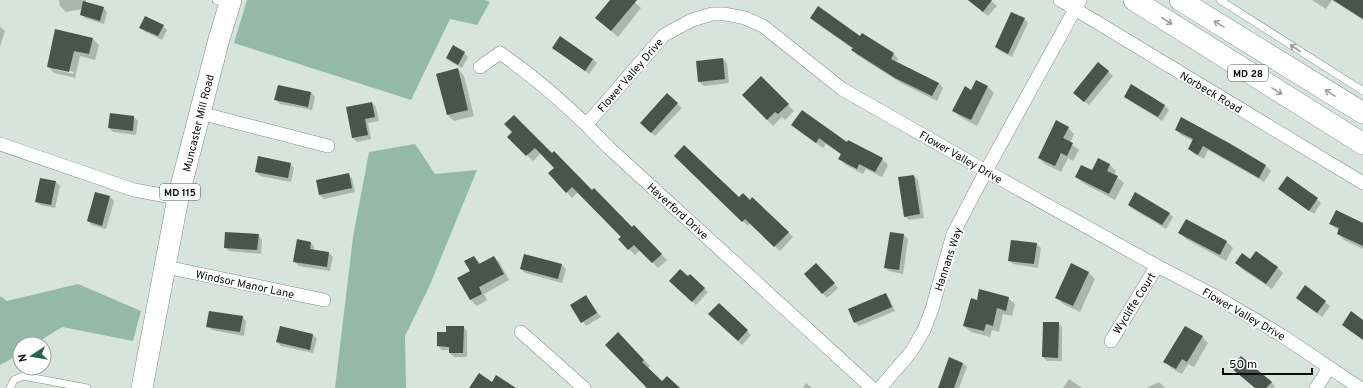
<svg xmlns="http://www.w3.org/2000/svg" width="1363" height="388" font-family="Overpass,sans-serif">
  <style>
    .green { fill: #94b9a9 }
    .shadow { fill: #0003; fill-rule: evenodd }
    .building { fill: #49544f }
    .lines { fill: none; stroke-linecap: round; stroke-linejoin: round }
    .service-casing { stroke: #828d88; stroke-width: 8 }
    .minor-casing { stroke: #828d88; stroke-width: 14 }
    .primary-casing { stroke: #828d88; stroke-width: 22 }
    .service { stroke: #fff; stroke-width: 7 }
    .minor { stroke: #fff; stroke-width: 13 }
    .primary { stroke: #fff; stroke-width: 21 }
    .oneway { stroke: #9d9e9d }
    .labels { text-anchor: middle; stroke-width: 4; stroke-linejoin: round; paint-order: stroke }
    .shield { fill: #fff; stroke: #535654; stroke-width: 1 }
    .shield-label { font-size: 10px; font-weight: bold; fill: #090d0b }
    .street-label { font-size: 11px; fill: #090d0b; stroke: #fff }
  </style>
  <rect width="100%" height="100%" fill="#d7e3dd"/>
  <g class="green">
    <path d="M247,0H485L490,2L477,25L450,19L411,100L234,43Z"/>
    <path d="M415,144L435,174L477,170L429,287L405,336L406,388H335L353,237L369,152Z"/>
    <path d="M78,284L141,311L133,341L62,327L35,344H20V354L0,365V296L7,301Z"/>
  </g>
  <g class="shadow">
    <path d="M59,0H86V3L103,8L107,12L104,24L85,18L81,14L82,9L66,12L60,6Z"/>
    <path d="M612,0H632L641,8L618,37L603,24Z"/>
    <path d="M968,0H990L997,6L988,16Z"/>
    <path d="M1312,0H1363V20L1332,0L1326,9Z"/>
    <path d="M811,18L861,37L894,54L898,59L896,62L939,83L943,88L937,101L901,83L857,55L853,50V49L816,23Z"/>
    <path d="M1024,19L1028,23L1012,57L1000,51L996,47Z"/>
    <path d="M163,26L167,30L162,40L144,31L140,27Z"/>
    <path d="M0,27L5,31L0,47Z"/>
    <path d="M93,39L99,45L95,60L80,56L75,78L54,73L48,66ZM54,67L74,72L73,74L54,69Z"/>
    <path d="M553,48L593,59L597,63L589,74Z"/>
    <path d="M464,53L468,57L462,68L451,62L447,58Z"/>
    <path d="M723,59L727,63L729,83L704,86L699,82Z"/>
    <path d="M1099,64L1113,76L1089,105L1078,96Z"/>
    <path d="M458,69L464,76L474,116L454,121L448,115L437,74Z"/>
    <path d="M761,78L794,111L785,120L782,117L773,126L743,95Z"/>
    <path d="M977,81L988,87L994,93L977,126L959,116L953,110L972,91Z"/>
    <path d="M1132,86L1165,106L1169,110L1162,121L1129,100L1125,96Z"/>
    <path d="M311,92L315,97L312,110L280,104L276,100Z"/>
    <path d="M667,94L682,108L655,136L641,123Z"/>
    <path d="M372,103L376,107L379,121L368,123L371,139L357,142L353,138Z"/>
    <path d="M134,117L138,121L136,135L113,132L109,128Z"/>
    <path d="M506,124L592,192L632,228L634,226L667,260L658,268L640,250L635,255L620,240L622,237L578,192L572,198L549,173L555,168L541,153L533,161L509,137L514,132Z"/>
    <path d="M793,125L847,143L882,159L888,165L882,177L866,169L863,174L846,165L840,159L842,155L826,144L823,148L799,131Z"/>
    <path d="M1068,128L1074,134L1070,143L1079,150L1073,161L1068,158L1061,172L1045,164L1039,158Z"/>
    <path d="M1176,129L1229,143L1266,166L1271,171L1264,182L1208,150L1204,159L1194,154L1189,149L1193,141L1181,135Z"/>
    <path d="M675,156L739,199L750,201L752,198L793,237L780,251L750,223L748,226Z"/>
    <path d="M1098,159L1110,165L1116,171L1114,175L1124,183L1115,200L1083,183L1076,177L1092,171Z"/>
    <path d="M290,164L294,168L291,182L260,176L256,172Z"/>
    <path d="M348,174L352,178L355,192L324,199L320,195Z"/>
    <path d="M914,176L918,180L924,218L909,220L905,216Z"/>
    <path d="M1287,178L1321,203L1314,214L1279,189Z"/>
    <path d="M56,182L60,186L55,208L40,205L36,201Z"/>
    <path d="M110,197L114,201L106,229L92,225L88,221Z"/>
    <path d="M1129,205L1169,213L1173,217L1166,229L1133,209Z"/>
    <path d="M1186,221L1227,242L1233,248L1226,261L1186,239L1180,233Z"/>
    <path d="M1331,224H1363V249L1344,240L1338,234L1339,231Z"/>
    <path d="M890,233L904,235L908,239L903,274L889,271L885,267Z"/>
    <path d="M258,235L262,240L261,254L229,251L225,247Z"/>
    <path d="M310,242L314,246V251L329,253L333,257L330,271L299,266L295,262Z"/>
    <path d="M1037,244L1041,248L1038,268L1013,264L1009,260Z"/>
    <path d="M525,255L562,265L566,269L562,283L525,273L521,269Z"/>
    <path d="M474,257L481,264L494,257L500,263L509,280L484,294L487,300L477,306L471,300L459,278L471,271Z"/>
    <path d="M1251,260L1277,267L1283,273L1272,289L1242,269L1236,263Z"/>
    <path d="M1072,265L1089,273L1095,279L1080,312L1063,304L1056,297Z"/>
    <path d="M820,268L838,288L827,298L805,274Z"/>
    <path d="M690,275L708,292L696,305L670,281L688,278Z"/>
    <path d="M1305,287L1330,306L1322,317L1301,302Z"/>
    <path d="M885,294L889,298L895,311L859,326L855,322Z"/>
    <path d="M586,296L601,317L586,326L572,306Z"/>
    <path d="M1008,298L1015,304L1012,316L1003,314L999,332L992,330L990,337L971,332L964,326L977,301Z"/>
    <path d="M242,317L246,321L244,336L212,330L208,326Z"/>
    <path d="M714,318L747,331L751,335L742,345Z"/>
    <path d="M1058,323L1062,327V361H1047L1043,357Z"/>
    <path d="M463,327L467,331V357H454L450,353V350H442L438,346L447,333Z"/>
    <path d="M618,334L650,366L647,369L662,382L679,388H647L644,385L645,384Z"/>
    <path d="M313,335L317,339L313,353L281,346L277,342Z"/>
    <path d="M1202,337L1208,343L1194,367L1188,364L1182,374L1171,368L1165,361Z"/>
    <path d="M963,363L967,367L959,388H939Z"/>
    <path d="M1069,379L1082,388H1063Z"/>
    <path d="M1159,382L1165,388H1146Z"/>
    <path d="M1271,382L1275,386L1273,388H1256Z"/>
    <path d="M806,383L812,388H803Z"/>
  </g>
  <g class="building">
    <path d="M610,0H637L611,31L595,18Z"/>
    <path d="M968,0H992L983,12Z"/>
    <path d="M1333,0H1363V19Z"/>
    <path d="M83,1L104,7L100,21L80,15Z"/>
    <path d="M818,6L860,36L862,33L894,53L891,59L939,83L932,96L895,78L851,50L853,48L810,18Z"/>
    <path d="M1011,12L1025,18L1008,54L995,47Z"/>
    <path d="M145,16L164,25L158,36L139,28Z"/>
    <path d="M55,29L93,38L89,54L74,51L69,72L47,67Z"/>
    <path d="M560,36L593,59L585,71L552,48Z"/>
    <path d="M453,45L465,52L458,65L446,58Z"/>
    <path d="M723,58L725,79L698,82L696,61Z"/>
    <path d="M1098,62L1109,71L1084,102L1073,93Z"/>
    <path d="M458,68L468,110L447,115L436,74Z"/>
    <path d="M761,76L789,104L778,114L775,112L767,120L742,95Z"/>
    <path d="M976,80L988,86L971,120L952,111L965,86L971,90Z"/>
    <path d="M1131,84L1165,105L1158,117L1124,97Z"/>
    <path d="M278,85L311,92L308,107L274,100Z"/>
    <path d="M667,93L678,103L651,133L640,123Z"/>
    <path d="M372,102L375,117L365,119L368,135L352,138L346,107Z"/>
    <path d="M802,110L847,142L848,140L883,158L875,172L859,164L857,169L838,159L841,154L819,138L816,143L791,125Z"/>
    <path d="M110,113L134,116L133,131L108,128Z"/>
    <path d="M514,115L552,153L554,151L592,190L594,188L632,227L634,225L662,254L652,263L634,245L628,250L618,239L621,237L572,187L566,193L548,173L554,168L535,148L526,156L507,137L512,132L504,124Z"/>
    <path d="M1181,117L1229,143L1266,165L1259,178L1203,146L1198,155L1188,149L1193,139L1175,130Z"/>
    <path d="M1056,120L1069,127L1063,138L1073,143L1067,156L1061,153L1055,166L1038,158Z"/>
    <path d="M684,145L739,197L743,193L750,200L752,197L789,232L774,247L745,219L742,222L674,156Z"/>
    <path d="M258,156L291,163L288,178L255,172Z"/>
    <path d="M1098,158L1110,164L1107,171L1118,176L1109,194L1075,177L1081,165L1092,170Z"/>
    <path d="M349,173L352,188L319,195L316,180Z"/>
    <path d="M914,175L920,214L904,217L898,177Z"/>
    <path d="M1287,176L1318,198L1309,211L1278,189Z"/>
    <path d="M40,178L56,181L51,205L35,202Z"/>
    <path d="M95,192L110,196L102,226L87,221Z"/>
    <path d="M1135,192L1170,213L1162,225L1128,205Z"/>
    <path d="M1336,210L1363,223V246L1337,234L1339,228L1329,224Z"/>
    <path d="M1186,219L1227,241L1220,255L1178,233Z"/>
    <path d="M225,232L259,234L257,250L224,248Z"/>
    <path d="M890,232L904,234L899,270L884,268Z"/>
    <path d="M297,239L311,242L310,249L329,252L327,267L293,262Z"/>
    <path d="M1011,240L1037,243L1034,264L1008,261Z"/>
    <path d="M1256,251L1278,267L1266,284L1235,263L1242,253L1250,259Z"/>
    <path d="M524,254L562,264L558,279L520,269Z"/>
    <path d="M474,256L479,264L494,256L504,274L479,287L482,294L470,300L457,278L470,271L464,261Z"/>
    <path d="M816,263L835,283L822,294L804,274Z"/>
    <path d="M1071,263L1089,272L1073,306L1055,298Z"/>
    <path d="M680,269L688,276L690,274L705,288L692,302L669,281Z"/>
    <path d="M1305,285L1326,301L1317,313L1296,298Z"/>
    <path d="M979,289L1009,297L1006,311L997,308L993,326L986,324L984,331L963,326L971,298L977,300Z"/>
    <path d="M886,293L892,307L854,323L848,309Z"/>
    <path d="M586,295L597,313L581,323L570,305Z"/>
    <path d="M719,303L748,330L738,341L708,314Z"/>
    <path d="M209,311L243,316L240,332L206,327Z"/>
    <path d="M1351,311L1363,320V340L1342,325Z"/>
    <path d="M1043,322H1059L1058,358L1042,357Z"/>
    <path d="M280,326L313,334L310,350L276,342Z"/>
    <path d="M446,326H464L463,353H449V347L437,346V332H446Z"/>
    <path d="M1185,326L1203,336L1187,362L1182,359L1176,369L1163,362Z"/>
    <path d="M618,332L644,360L642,362L662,381L667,376L680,388H647L605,345Z"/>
    <path d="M1241,356L1272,382L1266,388H1255L1231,368Z"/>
    <path d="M949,357L963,363L954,388H938Z"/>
    <path d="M479,373L492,382L496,375L516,388H469Z"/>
  </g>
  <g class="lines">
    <g class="service-casing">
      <g id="service">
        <path d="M216,0L227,3"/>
        <path d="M1220,0L1363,91"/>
        <path d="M10,388L14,380L23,376L87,388"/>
      </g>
    </g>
    <g class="minor-casing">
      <g id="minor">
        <path d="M1060,0L1363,183"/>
        <path d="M480,67L500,53C539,80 575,112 608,147L872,388"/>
        <path d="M200,113L328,146"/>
        <path d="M587,124L664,35L692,20L712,14H725L745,18L763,26L842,89L986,171L1157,266L1215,296L1281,335L1360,388"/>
        <path d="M0,144L134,190L178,198"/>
        <path d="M166,267L324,300"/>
        <path d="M521,332L584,388"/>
        <path d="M1111,341L1157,266"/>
        <path d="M880,388L911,352L924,330L932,309L953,234L986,171L1080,0"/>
        <path d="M1316,388L1329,368"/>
      </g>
    </g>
    <g class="primary-casing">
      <g id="primary">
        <path d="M1134,0L1363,144"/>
        <path d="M1180,0L1363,113"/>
        <path d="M142,388L178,198L219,39L231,0"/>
      </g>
    </g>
    <use href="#service" class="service"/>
    <use href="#minor" class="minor"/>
    <use href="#primary" class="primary"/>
  </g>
  <defs><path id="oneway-shaft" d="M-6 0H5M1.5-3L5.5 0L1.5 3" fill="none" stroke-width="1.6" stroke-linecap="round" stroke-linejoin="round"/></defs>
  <g class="oneway">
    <use href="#oneway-shaft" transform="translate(1167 21) rotate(33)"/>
    <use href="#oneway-shaft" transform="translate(1219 24) rotate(-148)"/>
    <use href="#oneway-shaft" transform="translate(1295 48) rotate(-147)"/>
    <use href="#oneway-shaft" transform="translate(1277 91) rotate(32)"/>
    <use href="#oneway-shaft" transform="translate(1330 93) rotate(-148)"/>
  </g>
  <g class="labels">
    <g class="shield">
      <rect x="1228" y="65" width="40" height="16" rx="3"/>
      <rect x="160" y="184" width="40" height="16" rx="3"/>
    </g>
    <g class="shield-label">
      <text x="1248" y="77">MD 28</text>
      <text x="180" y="196">MD 115</text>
    </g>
    <g class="street-label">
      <text transform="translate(630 75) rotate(-49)" y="4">Flower Valley Drive</text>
      <text transform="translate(1211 92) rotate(31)" y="4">Norbeck Road</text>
      <text transform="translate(198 123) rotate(-76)" y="4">Muncaster Mill Road</text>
      <text transform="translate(961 157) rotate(30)" y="4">Flower Valley Drive</text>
      <text transform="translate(678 211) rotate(42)" y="4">Haverford Drive</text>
      <text transform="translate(948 259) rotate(-72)" y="4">Hannans Way</text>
      <text transform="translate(245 284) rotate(12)" y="4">Windsor Manor Lane</text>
      <text transform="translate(1134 303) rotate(-58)" y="4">Wycliffe Court</text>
      <text transform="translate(1244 314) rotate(30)" y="4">Flower Valley Drive</text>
    </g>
  </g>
  <g transform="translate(32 356) rotate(258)"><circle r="19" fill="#ffffff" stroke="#9d9e9d"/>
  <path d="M0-3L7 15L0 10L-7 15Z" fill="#28634d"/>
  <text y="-6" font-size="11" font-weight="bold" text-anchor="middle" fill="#090d0b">N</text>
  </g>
  <path d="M1223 368v6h89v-6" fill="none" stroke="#090d0b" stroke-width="2"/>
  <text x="1229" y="368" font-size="12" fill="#090d0b" stroke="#ffffff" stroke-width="3" paint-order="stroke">50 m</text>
</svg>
